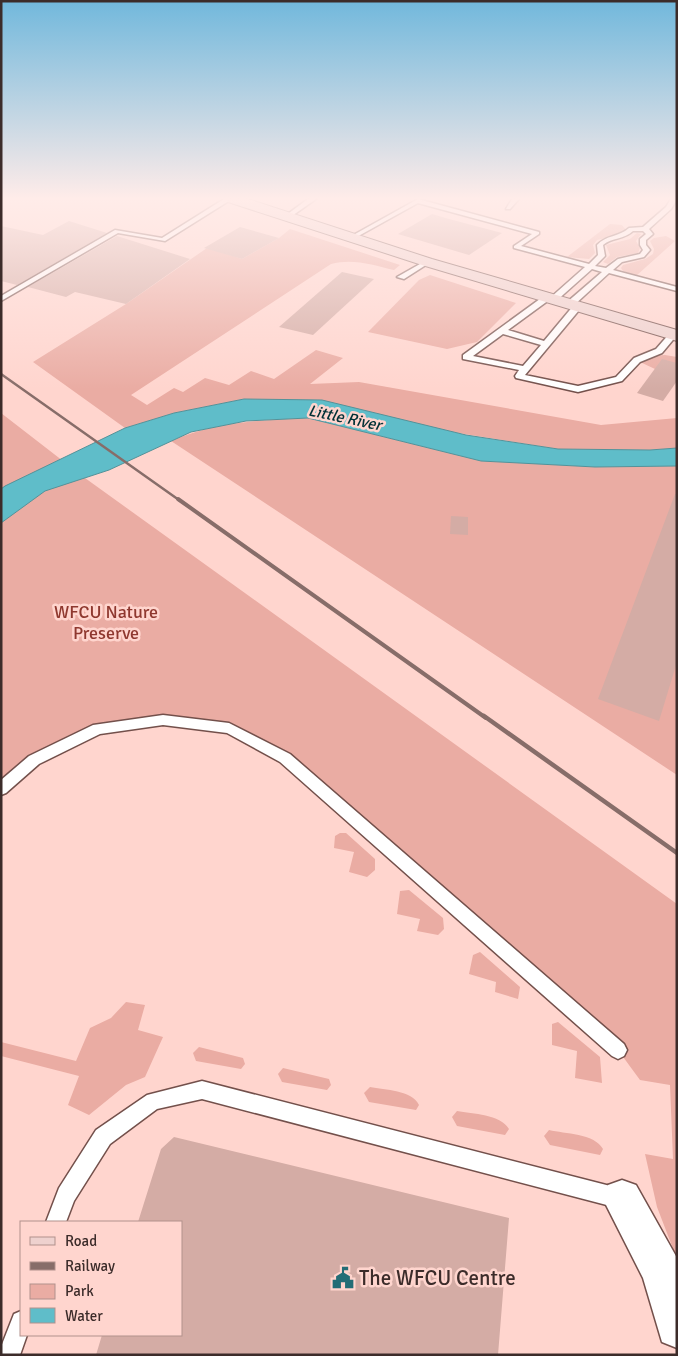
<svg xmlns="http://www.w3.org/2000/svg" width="678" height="1356" font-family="Signika,sans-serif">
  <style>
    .green { fill: #eaaca3 }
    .water { fill: #5fbdc9; stroke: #549299 }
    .building { fill: #d4aca5 }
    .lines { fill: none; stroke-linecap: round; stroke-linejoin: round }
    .lane-casing { stroke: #73504b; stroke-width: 3 }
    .street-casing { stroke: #73504b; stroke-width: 3 }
    .secondary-casing { stroke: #73504b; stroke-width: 2 }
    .lane { fill: #fff; fill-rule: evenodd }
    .street { fill: #fff; fill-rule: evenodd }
    .secondary { fill: #eed1ce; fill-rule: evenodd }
    .rail-far2 { stroke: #876d69; stroke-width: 2.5 }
    .rail-far1 { stroke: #876d69; stroke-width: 4 }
    .rail { stroke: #876d69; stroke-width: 4.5 }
    .labels { text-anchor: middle; stroke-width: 5; stroke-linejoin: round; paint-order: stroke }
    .far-water-label { font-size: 16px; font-style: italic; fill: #023237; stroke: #ffd5ce }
    .park-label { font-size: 18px; fill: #8f382f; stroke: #ffd5ce }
    .near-poi-label { font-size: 21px; fill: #3c2c2a; stroke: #ffd5ce; text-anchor: start }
  </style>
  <rect width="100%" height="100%" fill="#ffd5ce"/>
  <g class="green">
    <path d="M610,224L622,225L626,230L622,234L597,240L593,245L595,253L589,259L567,257Z"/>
    <path d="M290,229L400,265L394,270C373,265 353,258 331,264L131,395L147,405L174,388L183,392L205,378L229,385L251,371L274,379L316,350L343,358L310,384L359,382L601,425L677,418V448L650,450L558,449L244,399L174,413L125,428L33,362L126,304L220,239L243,245L227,254L242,259L279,238Z"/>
    <path d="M637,233L641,234L636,241L640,248L638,253L617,257L608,264L603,262L610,255L606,245L630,239Z"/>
    <path d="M666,236L675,241L636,276L623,271L621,268L623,265L645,259L653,254L654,249L650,241L654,238Z"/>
    <path d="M430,275L516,303L477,342L447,349L368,332L419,280Z"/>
    <path d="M665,355L677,357V363L655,369L640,362L650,356Z"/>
    <path d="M1,413L85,478L677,904V1259L657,1207L645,1154L673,1159L670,1085L640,1080L618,1050L285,758L229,728L163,720L98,729L34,760L1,789Z"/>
    <path d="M308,418L481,461L595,467L677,466V775L171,441C215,422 261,420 308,418Z"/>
    <path d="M340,833H346L375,859V870L367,877L349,872L354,852L334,848L335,836Z"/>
    <path d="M409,890L443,918L444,929L438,935L417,931L420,919L397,914L400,891Z"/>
    <path d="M480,952L520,987L518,999L495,992L496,982L469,974L473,955Z"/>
    <path d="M126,1002L145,1005L138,1030L163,1037L145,1077L126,1085L89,1115L68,1105L79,1076L1,1056V1042L76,1061L90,1028L111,1018Z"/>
    <path d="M558,1022L600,1057L602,1083L575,1078L577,1051L552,1045V1024Z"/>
    <path d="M199,1047L243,1058L245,1064L241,1069L196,1061L193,1053Z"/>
    <path d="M283,1068L329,1079L331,1085L327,1090L282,1082L278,1074Z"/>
    <path d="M370,1087C385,1090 412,1090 419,1105L416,1110L369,1102L364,1093Z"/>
    <path d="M457,1111C473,1114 500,1114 509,1129L505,1135L457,1126L452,1117Z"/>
    <path d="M549,1130C565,1134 594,1133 603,1149L600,1155L550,1145L544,1136Z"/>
  </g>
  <path class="water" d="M244,399L322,400L466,435L558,449L650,450L677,448V466L595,467L481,461L308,418L246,421L191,432L109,470L45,491L1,523V489L5,486L125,428L174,413Z"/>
  <g class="building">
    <path d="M432,214L449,219L502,233L469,255L398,234Z"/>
    <path d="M69,221L107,233L17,285L1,281V226L43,235Z"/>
    <path d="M240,227L279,238L242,259L204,248Z"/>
    <path d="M117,236L190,259L126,304L75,292L66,297L28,287Z"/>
    <path d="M342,272L374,279L313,335L279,327Z"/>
    <path d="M662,359L677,363V381L663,401L637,393Z"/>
    <path d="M675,494H677V662L659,721L598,699Z"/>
    <path d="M451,516L468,517V535L450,534Z"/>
    <path d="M174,1137L509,1218L498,1355H96L102,1335H181V1222H138L161,1149Z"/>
  </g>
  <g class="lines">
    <g class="lane-casing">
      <g id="lane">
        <path d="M224,199H232L165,241L118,233L1,301V296L115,230L162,238Z"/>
        <path d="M308,199H316L289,218H285V216Z"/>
        <path d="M418,199L539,232V234L521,246L589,264L598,255L597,245C606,235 619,237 629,228L643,227L666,207L671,199H677L671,209L649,229L653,234L646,240V245L650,250L644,257L622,262L613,270L677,287V291L609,273L572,307H566V303L602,272L592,269L555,302L549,300L508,330L544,341L574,305H580V309L525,375L578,386L616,377L634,358L656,349L670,333H676L677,335L662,353L640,362L622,381L578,392L516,378L515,376L519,370L463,359V355L544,296L550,298L585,267L514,248V246L532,234L418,203L353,239L348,238ZM633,231H643L646,234L640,239V245L643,250L640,254L618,259L606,268L595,266L605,256L603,245C612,237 624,240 633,231ZM503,334L541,345L523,366L473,356Z"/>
        <path d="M512,199H519L510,209H506Z"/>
        <path d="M427,260L430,262L429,263L404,279L397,277Z"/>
        <path d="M163,715L229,723L290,754L624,1044L627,1050L624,1056L618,1059L612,1056L280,762L227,733L163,725L100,734L39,764L6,793L1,795V780L29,756L93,725Z"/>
        <path d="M202,1081L622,1189L629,1192L632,1199L629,1206L622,1209L202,1099L157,1109L110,1144L74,1201L66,1222H46L59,1188L96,1130L147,1095Z"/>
        <path d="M21,1311V1335H27L20,1355H1V1347L14,1314Z"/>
      </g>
    </g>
    <g class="street-casing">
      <path id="street" d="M622,1180L636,1185L677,1258V1348L662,1342L643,1278L603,1199L608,1185Z"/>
    </g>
    <g class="secondary-casing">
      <path id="secondary" d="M226,199H248L432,259L677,330V341L422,265L228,202Z"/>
    </g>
    <use href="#lane" class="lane"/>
    <use href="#street" class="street"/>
    <use href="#secondary" class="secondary"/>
    <path class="rail-far2" d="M1,374L179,500"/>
    <path class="rail-far1" d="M178,499L486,718"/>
    <path class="rail" d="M484,716L677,853"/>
  </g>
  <linearGradient id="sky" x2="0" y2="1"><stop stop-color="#71b8dc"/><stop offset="0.51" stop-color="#ffece9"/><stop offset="1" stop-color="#ffece9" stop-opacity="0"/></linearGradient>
  <rect width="678" height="389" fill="url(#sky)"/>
  <defs>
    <g id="civic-bare" transform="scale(1.725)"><path d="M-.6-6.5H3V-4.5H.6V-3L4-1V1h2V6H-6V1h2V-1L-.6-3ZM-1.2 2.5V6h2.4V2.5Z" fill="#236d76" stroke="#ffd5ce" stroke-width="2.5" paint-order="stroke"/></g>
  </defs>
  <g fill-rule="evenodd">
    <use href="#civic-bare" x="343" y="1278"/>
  </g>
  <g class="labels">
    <g class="far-water-label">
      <text transform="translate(345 417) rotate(12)" y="6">Little River</text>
    </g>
    <g class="park-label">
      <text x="106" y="618">WFCU Nature<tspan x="106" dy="21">Preserve</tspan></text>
    </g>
    <g class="near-poi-label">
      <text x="359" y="1285">The WFCU Centre</text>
    </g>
  </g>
  <rect width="678" height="1356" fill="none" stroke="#3c2c2a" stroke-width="5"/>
  <rect x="20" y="1221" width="162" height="115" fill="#ffd5ce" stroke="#b1918c"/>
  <rect x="30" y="1237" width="25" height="8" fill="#eed1ce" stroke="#b1918c"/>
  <text x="65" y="1246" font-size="15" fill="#3c2c2a">Road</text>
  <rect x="30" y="1262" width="25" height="8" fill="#876d69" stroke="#b1918c"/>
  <text x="65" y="1271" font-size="15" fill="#3c2c2a">Railway</text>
  <rect x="30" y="1284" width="25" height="15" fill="#eaaca3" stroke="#b1918c"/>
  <text x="65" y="1296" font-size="15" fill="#3c2c2a">Park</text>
  <rect x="30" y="1308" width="25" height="15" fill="#5fbdc9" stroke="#b1918c"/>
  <text x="65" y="1321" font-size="15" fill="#3c2c2a">Water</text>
</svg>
